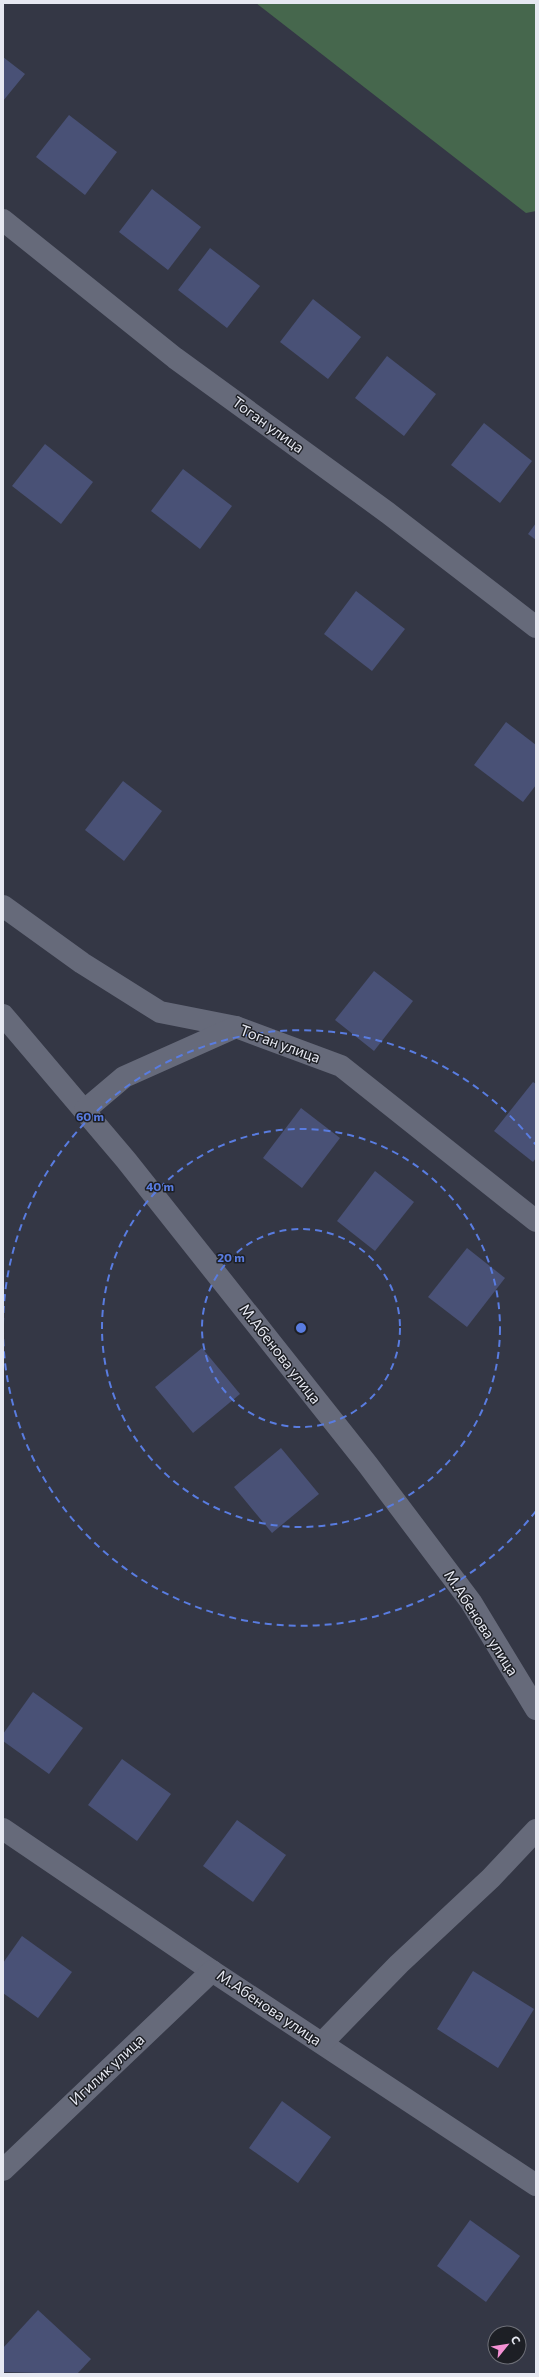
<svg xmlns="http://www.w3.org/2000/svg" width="539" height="2377" font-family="Commissioner,sans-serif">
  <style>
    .green { fill: #46674d }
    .building { fill: #495176 }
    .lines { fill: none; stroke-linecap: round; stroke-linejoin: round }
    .street { stroke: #666a7a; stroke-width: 22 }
    .ring { fill: none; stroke: #597ce0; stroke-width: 2; stroke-dasharray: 7 5 }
    .labels { text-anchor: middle; stroke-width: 3; stroke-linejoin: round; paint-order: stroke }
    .street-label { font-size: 15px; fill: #e6e8f1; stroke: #1d1f25 }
    .centre { fill: #597ce0; stroke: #1d1f25; stroke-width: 2 }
    .ring-label { font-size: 12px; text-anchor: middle; font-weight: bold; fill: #597ce0; stroke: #1d1f25; stroke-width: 3; stroke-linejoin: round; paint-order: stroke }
  </style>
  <rect width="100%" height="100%" fill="#343745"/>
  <path class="green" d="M256,3H536V211L526,213Z"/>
  <g class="building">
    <path d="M3,57L25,74L3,101Z"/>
    <path d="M69,115L117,152L85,195L36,157Z"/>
    <path d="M152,189L201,227L168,270L119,232Z"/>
    <path d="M210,248L260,286L227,328L178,290Z"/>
    <path d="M313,299L361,337L328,379L280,342Z"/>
    <path d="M387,356L436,394L404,436L355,398Z"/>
    <path d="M484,423L532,461L500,503L451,465Z"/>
    <path d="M45,444L93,482L61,524L12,486Z"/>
    <path d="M183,469L232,506L200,549L151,511Z"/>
    <path d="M536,523V540L528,534Z"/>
    <path d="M356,591L405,629L372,671L324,634Z"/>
    <path d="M506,722L536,745V785L523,802L474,765Z"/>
    <path d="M123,781L162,811L124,861L85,830Z"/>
    <path d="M374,971L413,1001L374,1051L335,1020Z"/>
    <path d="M533,1082L536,1084V1158L533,1162L494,1131Z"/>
    <path d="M301,1108L340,1138L302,1188L263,1158Z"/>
    <path d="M375,1171L414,1202L375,1251L337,1221Z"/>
    <path d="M467,1248L505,1278L467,1327L428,1297Z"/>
    <path d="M202,1348L240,1394L193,1433L155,1387Z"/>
    <path d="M281,1448L319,1494L272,1533L234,1487Z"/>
    <path d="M33,1692L83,1728L49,1774L3,1741V1734Z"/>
    <path d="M122,1759L171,1794L137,1841L88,1805Z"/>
    <path d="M237,1820L286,1855L253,1902L203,1866Z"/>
    <path d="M22,1936L72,1972L38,2018L3,1993V1963Z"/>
    <path d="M473,1971L534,2009L498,2068L437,2029Z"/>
    <path d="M282,2101L331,2137L298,2183L249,2148Z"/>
    <path d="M470,2220L520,2256L486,2302L437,2266Z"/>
    <path d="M38,2310L91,2359L77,2374L3,2372V2348Z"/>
  </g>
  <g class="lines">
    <g class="street">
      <path d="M3,220L175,358L388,513L536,627"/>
      <path d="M3,906L82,963L160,1012L236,1027L341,1066L536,1221"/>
      <path d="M3,1015L126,1160L368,1465L471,1602L536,1709"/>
      <path d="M85,1110L124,1077L236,1027"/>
      <path d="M3,1829L212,1971L536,2185"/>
      <path d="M322,2043L399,1964L491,1878L536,1830"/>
      <path d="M3,2170L212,1971"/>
    </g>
  </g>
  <g class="ring">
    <circle cx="301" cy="1328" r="99"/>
    <circle cx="301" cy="1328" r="199"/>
    <path d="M536 1511A298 298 0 0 1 3 1331M3 1325A298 298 0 0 1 536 1145"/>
  </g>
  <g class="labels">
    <g class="street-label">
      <text transform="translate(268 425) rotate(36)" y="5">Тоган улица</text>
      <text transform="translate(280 1044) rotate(20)" y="5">Тоган улица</text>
      <text transform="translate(280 1354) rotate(52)" y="5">М.Абенова улица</text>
      <text transform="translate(481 1623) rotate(57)" y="5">М.Абенова улица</text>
      <text transform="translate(269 2008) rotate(34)" y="5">М.Абенова улица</text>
      <text transform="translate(107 2070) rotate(-43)" y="5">Игилик улица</text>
    </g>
  </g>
  <circle cx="301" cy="1328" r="6" class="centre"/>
  <g class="ring-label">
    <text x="90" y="1121">60 m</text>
    <text x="160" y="1191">40 m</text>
    <text x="231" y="1262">20 m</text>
  </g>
  <rect width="539" height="2377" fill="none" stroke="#e6e8f1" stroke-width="8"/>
  <g transform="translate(507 2345) rotate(60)"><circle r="19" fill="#1d1f25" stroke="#6d6f77"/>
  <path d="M0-3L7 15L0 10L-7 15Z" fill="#f491d4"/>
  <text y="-6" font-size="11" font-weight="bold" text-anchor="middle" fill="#e6e8f1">С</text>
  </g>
</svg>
